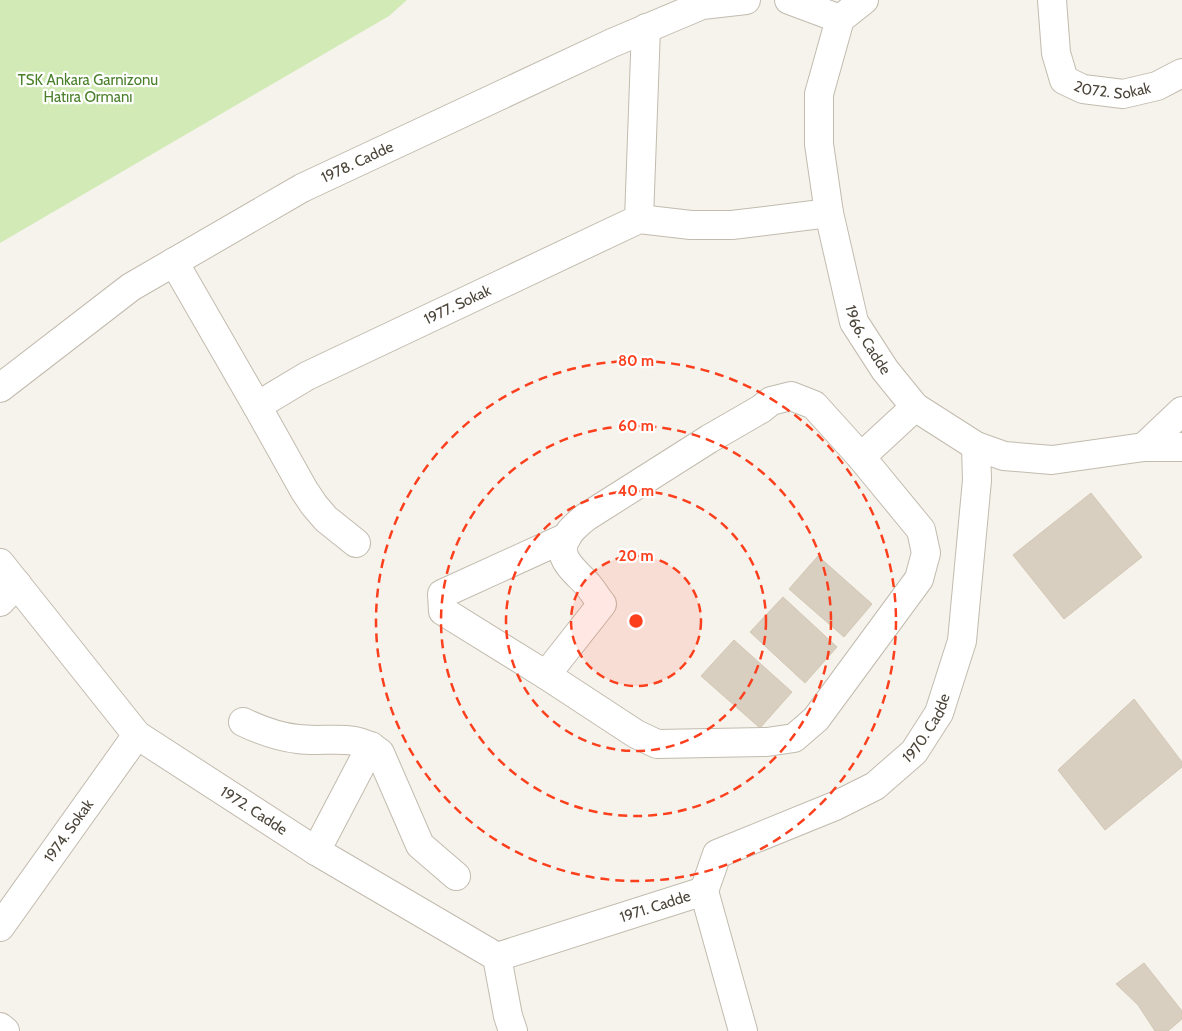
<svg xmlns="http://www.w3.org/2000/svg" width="1182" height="1031" font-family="Cabin,sans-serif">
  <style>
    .green { fill: #d2eab5 }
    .building { fill: #d8cfc1; stroke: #d3c7b4 }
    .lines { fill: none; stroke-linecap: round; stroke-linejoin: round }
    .minor-casing { stroke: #c2bbae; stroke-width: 30 }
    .minor { stroke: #fff; stroke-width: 28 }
    .ring { fill: none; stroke: #fc3f1d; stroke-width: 2.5; stroke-dasharray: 9 6 }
    .labels { text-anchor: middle; stroke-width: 4.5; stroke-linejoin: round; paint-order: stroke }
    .park-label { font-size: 15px; fill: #4a7f2a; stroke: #fff }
    .street-label { font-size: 15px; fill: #4b4439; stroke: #fff }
    .centre { fill: #fc3f1d; stroke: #fff; stroke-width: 2.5 }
    .ring-label { font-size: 15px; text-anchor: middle; font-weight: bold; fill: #fc3f1d; stroke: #fff; stroke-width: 4.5; stroke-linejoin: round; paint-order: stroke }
  </style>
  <rect width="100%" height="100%" fill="#f6f3ec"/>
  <path class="green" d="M0,0H407L389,16L0,243Z"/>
  <g class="building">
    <path d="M1091,493L1142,557L1064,619L1013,555Z"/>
    <path d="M818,556L872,604L844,637L789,589Z"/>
    <path d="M783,597L837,647L805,683L750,632Z"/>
    <path d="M734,640L792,692L760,728L701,676Z"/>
    <path d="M1134,699L1182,762V767L1105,830L1058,770Z"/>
    <path d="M1144,963L1182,1011V1019L1168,1031H1155L1138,1005L1116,984Z"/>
  </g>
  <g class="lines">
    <g class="minor-casing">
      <g id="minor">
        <path d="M789,0L840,19"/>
        <path id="s1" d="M864,0L840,19L819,94V144L829,213L854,322L885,370L915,407L976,446L1004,456L1052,460L1144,447H1182"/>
        <path id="s2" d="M1052,0L1056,53L1064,80L1083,89L1123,94L1157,86L1182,73"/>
        <path d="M639,219L646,28"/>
        <path id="s3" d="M174,262L257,406L307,376L639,219L691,225H732L829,213"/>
        <path id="s4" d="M0,388L131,287L302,188L612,43L702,5L746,0"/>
        <path d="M791,396L814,405L861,457L921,530L926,553L919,579L816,719L794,738L767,742L657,744L636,734L546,675L602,604C597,598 593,591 588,585C580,576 564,564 563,551C562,536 576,525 586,517L709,439L761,409L771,401Z"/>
        <path d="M257,406L304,490L314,505L326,519L356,543"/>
        <path d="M1144,447L1182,411"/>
        <path d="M861,457L915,407"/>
        <path id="s5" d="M0,563L137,735L316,851L497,957L508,1016L513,1031"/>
        <path d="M0,602L17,584"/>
        <path d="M546,675L443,611L442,594L567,537"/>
        <path d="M243,722C260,730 278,737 298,739C329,743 354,732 380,753L420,845L456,876"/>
        <path d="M316,851L371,746"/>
        <path id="s6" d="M704,891L717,854L835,806L875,786L914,752L939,713L962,641L977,480L976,446"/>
        <path id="s7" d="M0,927L137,735"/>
        <path id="s8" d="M497,957L704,891L743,1031"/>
        <path d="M0,1027L5,1031"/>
      </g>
    </g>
    <use href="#minor" class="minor"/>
  </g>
  <circle cx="636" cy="621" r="65" fill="#fc3f1d" fill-opacity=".12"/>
  <g class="ring">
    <circle cx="636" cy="621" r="65"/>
    <circle cx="636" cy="621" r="130"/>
    <circle cx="636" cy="621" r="195"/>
    <circle cx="636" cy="621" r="260"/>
  </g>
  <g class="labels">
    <g class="park-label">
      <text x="88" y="85">TSK Ankara Garnizonu<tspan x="88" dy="17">Hatıra Ormanı</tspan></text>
    </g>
    <g class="street-label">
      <text dy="5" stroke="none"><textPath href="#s2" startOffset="132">2072. Sokak</textPath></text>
      <text dy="5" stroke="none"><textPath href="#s4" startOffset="424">1978. Cadde</textPath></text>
      <text dy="5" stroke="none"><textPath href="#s3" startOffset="391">1977. Sokak</textPath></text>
      <text dy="5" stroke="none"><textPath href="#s1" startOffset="362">1966. Cadde</textPath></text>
      <text dy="5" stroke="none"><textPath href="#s6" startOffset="290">1970. Cadde</textPath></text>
      <text dy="5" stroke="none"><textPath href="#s5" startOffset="359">1972. Cadde</textPath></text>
      <text dy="5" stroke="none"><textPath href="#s7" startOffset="118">1974. Sokak</textPath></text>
      <text dy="5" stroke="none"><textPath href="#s8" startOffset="166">1971. Cadde</textPath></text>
    </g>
  </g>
  <circle cx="636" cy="621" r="8" class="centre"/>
  <g class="ring-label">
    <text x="636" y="366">80 m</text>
    <text x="636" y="431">60 m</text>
    <text x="636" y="496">40 m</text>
    <text x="636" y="561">20 m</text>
  </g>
</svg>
